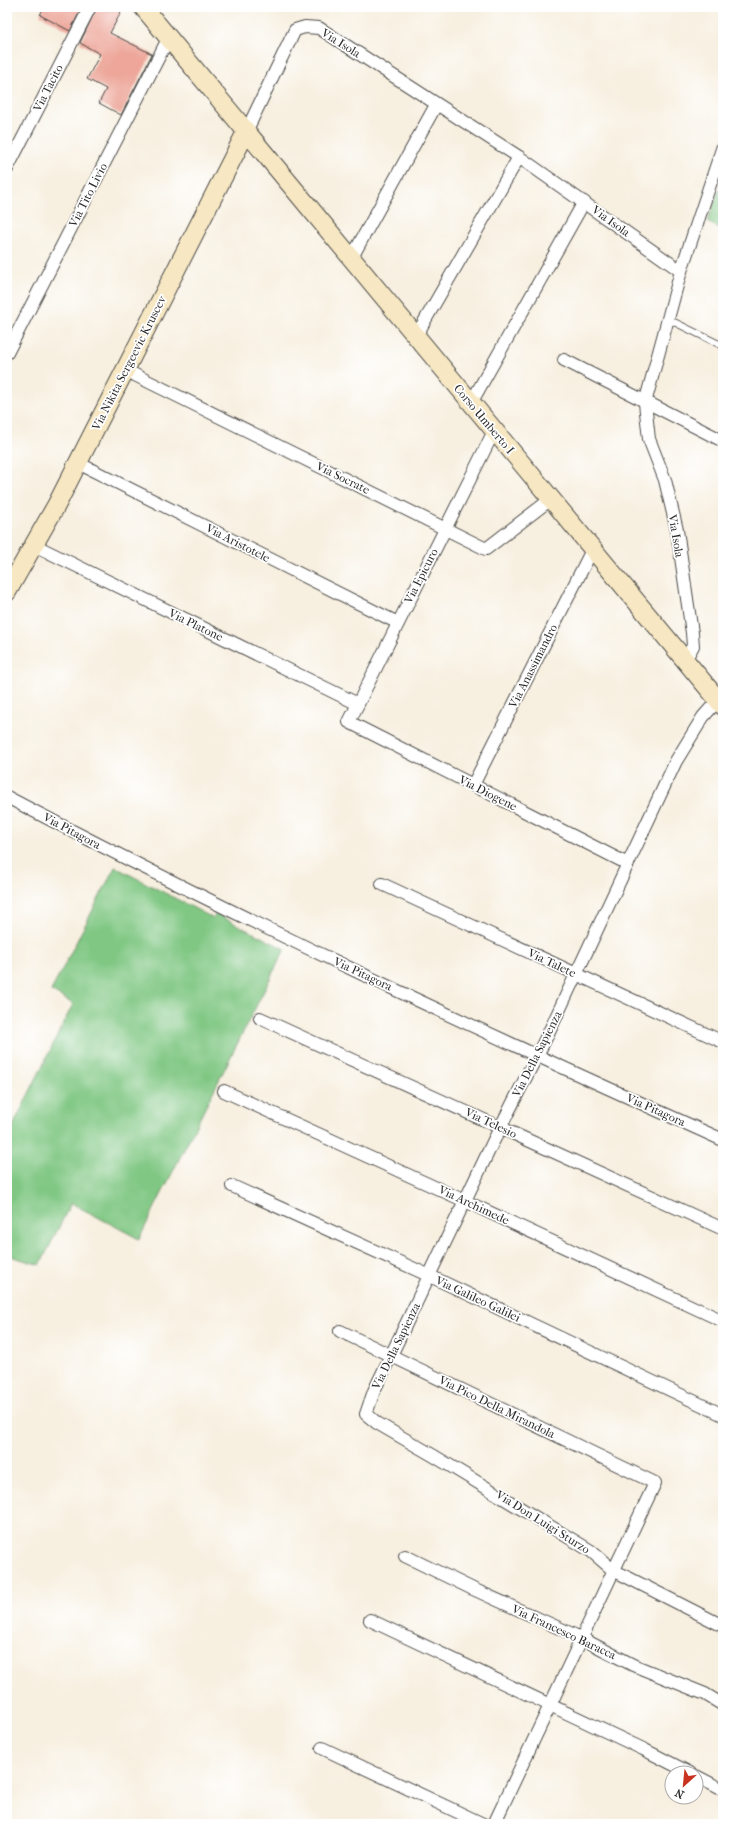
<svg xmlns="http://www.w3.org/2000/svg" width="730" height="1831" font-family="'IM FELL French Canon',serif">
  <style>
    .green { fill: #80c783; stroke: #567957 }
    .building { fill: #eda699 }
    .lines { fill: none; stroke-linecap: round; stroke-linejoin: round }
    .lane-casing { stroke: #4a4846; stroke-width: 8 }
    .street-casing { stroke: #4a4846; stroke-width: 14 }
    .secondary-casing { stroke: #4a4846; stroke-width: 20 }
    .lane { stroke: #fff; stroke-width: 6 }
    .street { stroke: #fff; stroke-width: 12 }
    .secondary { stroke: #f7e8c3; stroke-width: 18 }
    .labels { text-anchor: middle; stroke-width: 3.5; stroke-linejoin: round; paint-order: stroke }
    .street-label { font-size: 12px; fill: #2b2b2b; stroke: #fff }
  </style>
  <rect width="100%" height="100%" fill="#fff"/>
  <filter id="ink" filterUnits="userSpaceOnUse"><feTurbulence type="fractalNoise" baseFrequency=".025" numOctaves="2"/><feDisplacementMap in="SourceGraphic" scale="8" xChannelSelector="R" yChannelSelector="G"/><feConvolveMatrix kernelMatrix="1 2 1 2 8 2 1 2 1" color-interpolation-filters="sRGB"/></filter>
  <filter id="wash" filterUnits="userSpaceOnUse"><feTurbulence type="fractalNoise" baseFrequency=".012" numOctaves="4" result="noise"/><feDisplacementMap in="SourceGraphic" scale="16" xChannelSelector="R" yChannelSelector="G"/><feGaussianBlur stdDeviation="0.9" result="paint"/><feColorMatrix in="noise" values="0 0 0 0 0 0 0 0 0 0 0 0 0 0 0 0 0 1.4 0 .05"/><feComposite in="paint" operator="in"/></filter>
  <g filter="url(#wash)">
    <rect width="100%" height="100%" fill="#f7efdf"/>
    <g class="green">
      <path d="M723,180V230L707,222Z"/>
      <path d="M115,867L213,918L216,914L285,949L139,1239L71,1203L40,1265L7,1255V1138L73,1004L51,991Z"/>
    </g>
    <g id="blocks">
      <g class="building">
        <path d="M44,7H82L70,31L40,15Z"/>
        <path d="M97,7H112L121,12L110,33L152,54L121,115L99,103L106,89L87,79L100,54L80,43Z"/>
      </g>
    </g>
  </g>
  <g filter="url(#ink)">
    <use href="#blocks" fill-opacity="0" stroke="#4a4846" stroke-width="1"/>
    <g class="lines">
      <g class="lane-casing">
        <path id="lane" d="M668,319L723,346"/>
      </g>
      <g class="street-casing">
        <g id="street">
          <path d="M246,132L295,30L305,27L319,28L519,157L681,271"/>
          <path d="M7,169L90,7"/>
          <path d="M351,259L436,105"/>
          <path d="M416,336L519,157"/>
          <path d="M7,353L169,37"/>
          <path d="M564,360L723,441"/>
          <path d="M125,370L486,549L551,499"/>
          <path d="M471,403L584,202"/>
          <path d="M494,431L349,722L628,864"/>
          <path d="M78,463L398,623"/>
          <path d="M34,545L358,704"/>
          <path d="M685,660L693,646L692,633L677,530L665,480L649,439L645,403L681,271L723,146"/>
          <path d="M718,700L703,717L676,761L550,1030L493,1142L374,1391L366,1414L377,1423L434,1456L591,1551L613,1570L723,1626"/>
          <path d="M473,785L593,548"/>
          <path d="M7,797C241,920 482,1032 723,1140"/>
          <path d="M382,884L723,1042"/>
          <path d="M260,1018L723,1229"/>
          <path d="M224,1091L465,1201L723,1321"/>
          <path d="M232,1186L430,1276L723,1415"/>
          <path d="M340,1331L655,1483L494,1824"/>
          <path d="M405,1556L473,1589L581,1638L633,1665L705,1694L723,1705"/>
          <path d="M370,1620L643,1749L690,1773"/>
          <path d="M322,1748L483,1824"/>
          <path d="M696,1776L723,1790"/>
        </g>
      </g>
      <g class="secondary-casing">
        <g id="secondary">
          <path d="M143,7L723,706"/>
          <path d="M7,592L57,504L246,132"/>
        </g>
      </g>
      <use href="#lane" class="lane"/>
      <use href="#street" class="street"/>
      <use href="#secondary" class="secondary"/>
    </g>
  </g>
  <g class="labels">
    <g class="street-label">
      <text transform="translate(341 43) rotate(32)" y="4">Via Isola</text>
      <text transform="translate(48 88) rotate(-63)" y="4">Via Tacito</text>
      <text transform="translate(88 195) rotate(-63)" y="4">Via Tito Livio</text>
      <text transform="translate(611 221) rotate(36)" y="4">Via Isola</text>
      <text transform="translate(129 363) rotate(-63)" y="4">Via Nikita Sergeevic Kruscev</text>
      <text transform="translate(484 419) rotate(50)" y="4">Corso Umberto I</text>
      <text transform="translate(343 478) rotate(26)" y="4">Via Socrate</text>
      <text transform="translate(676 536) rotate(80)" y="4">Via Isola</text>
      <text transform="translate(238 543) rotate(27)" y="4">Via Aristotele</text>
      <text transform="translate(421 576) rotate(-63)" y="4">Via Epicuro</text>
      <text transform="translate(196 625) rotate(26)" y="4">Via Platone</text>
      <text transform="translate(533 666) rotate(-63)" y="4">Via Anassimandro</text>
      <text transform="translate(488 793) rotate(27)" y="4">Via Diogene</text>
      <text transform="translate(72 831) rotate(28)" y="4">Via Pitagora</text>
      <text transform="translate(552 963) rotate(25)" y="4">Via Talete</text>
      <text transform="translate(363 974) rotate(25)" y="4">Via Pitagora</text>
      <text transform="translate(537 1054) rotate(-63)" y="4">Via Della Sapienza</text>
      <text transform="translate(656 1110) rotate(24)" y="4">Via Pitagora</text>
      <text transform="translate(491 1123) rotate(25)" y="4">Via Telesio</text>
      <text transform="translate(474 1205) rotate(25)" y="4">Via Archimede</text>
      <text transform="translate(478 1299) rotate(25)" y="4">Via Galileo Galilei</text>
      <text transform="translate(396 1346) rotate(-64)" y="4">Via Della Sapienza</text>
      <text transform="translate(497 1407) rotate(26)" y="4">Via Pico Della Mirandola</text>
      <text transform="translate(543 1522) rotate(32)" y="4">Via Don Luigi Sturzo</text>
      <text transform="translate(564 1632) rotate(25)" y="4">Via Francesco Baracca</text>
    </g>
  </g>
  <rect width="730" height="1831" fill="none" stroke="#fff" stroke-width="24"/>
  <g transform="translate(684 1785) rotate(207)"><circle r="19" fill="#ffffff" stroke="#aaaaaa"/>
  <path d="M0-3L7 15L0 10L-7 15Z" fill="#c8321e"/>
  <text y="-6" font-size="11" font-weight="bold" text-anchor="middle" fill="#2b2b2b">N</text>
  </g>
</svg>
